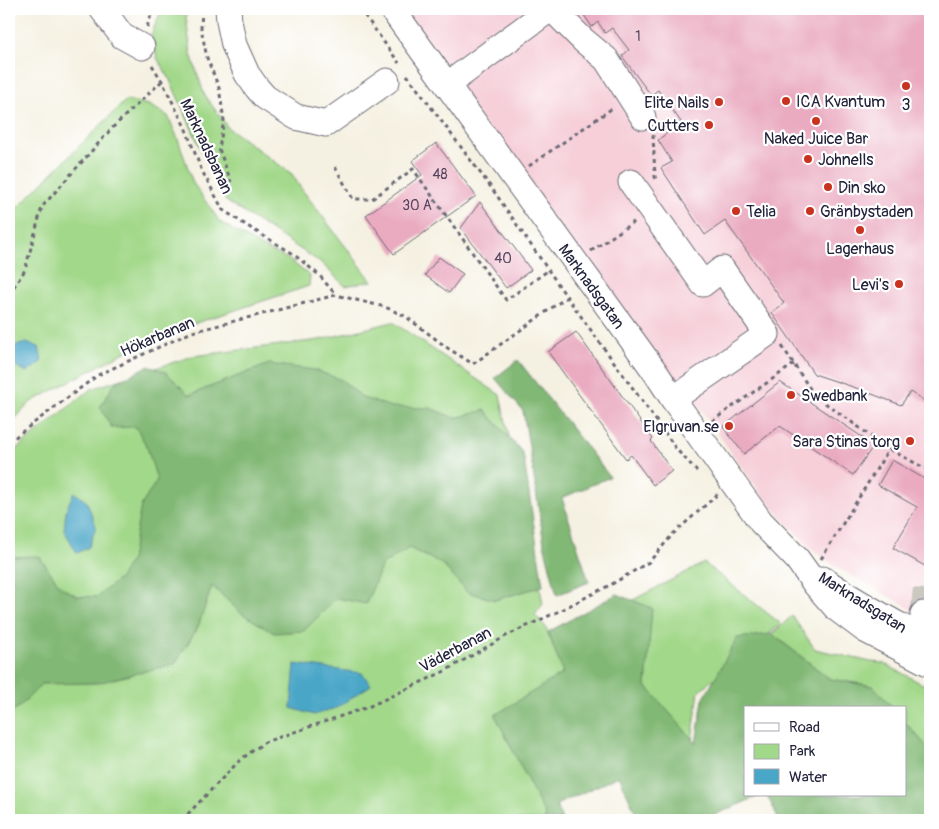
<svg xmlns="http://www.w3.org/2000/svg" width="939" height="829" font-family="Pangolin,sans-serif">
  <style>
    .built { fill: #f6cfd9 }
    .green { fill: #a2d889; stroke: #627d62 }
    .forest { fill: #81b875; stroke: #526d58 }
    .water { fill: #48a6c7; stroke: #356481 }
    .building { fill: #eaabc1 }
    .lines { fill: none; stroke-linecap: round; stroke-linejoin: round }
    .minor-tunnel { stroke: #cbc8c1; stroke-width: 25; stroke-dasharray: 25 12; stroke-linecap: butt }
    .minor-casing { stroke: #6c6a75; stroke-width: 27 }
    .path { stroke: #6c6a75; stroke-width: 3; stroke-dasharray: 4 4; stroke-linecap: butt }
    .minor { stroke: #fff; stroke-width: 25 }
    .poi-dot { fill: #c8321e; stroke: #fff; stroke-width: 2 }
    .labels { text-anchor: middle; stroke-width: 4.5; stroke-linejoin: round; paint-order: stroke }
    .number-label { font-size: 14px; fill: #54445c }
    .poi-label { font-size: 16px; fill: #22223b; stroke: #fff; text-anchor: start }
    .street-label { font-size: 16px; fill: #22223b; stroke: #fff }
  </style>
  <rect width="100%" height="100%" fill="#fff"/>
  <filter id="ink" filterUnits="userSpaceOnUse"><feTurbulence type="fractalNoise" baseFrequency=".02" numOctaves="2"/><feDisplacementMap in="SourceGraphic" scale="10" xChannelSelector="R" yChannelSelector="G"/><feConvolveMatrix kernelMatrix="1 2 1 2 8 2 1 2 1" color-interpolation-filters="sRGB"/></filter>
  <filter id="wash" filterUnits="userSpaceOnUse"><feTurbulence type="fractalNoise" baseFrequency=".0096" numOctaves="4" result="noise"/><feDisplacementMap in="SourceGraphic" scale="20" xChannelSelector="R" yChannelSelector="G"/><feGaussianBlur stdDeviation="1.12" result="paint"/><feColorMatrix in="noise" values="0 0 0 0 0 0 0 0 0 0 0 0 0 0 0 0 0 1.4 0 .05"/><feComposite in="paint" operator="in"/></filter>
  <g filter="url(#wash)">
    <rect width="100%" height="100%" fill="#f5f1e2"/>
    <path class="built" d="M401,9H930V618L909,608L833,565L812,550L764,498L698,406L674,387Z"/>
    <g class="green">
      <path d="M162,9H185L191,54L204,94L228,128L292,174L300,187L372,281L345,286L320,262L226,201L212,174L169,78L157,58L151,35Z"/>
      <path d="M126,100L149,105L168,116L178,139L193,183L220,222L262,247L288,259L310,276L309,286L153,337L31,402L9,425V196L19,206Z"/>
      <path d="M393,322L500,395L523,500L543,604L535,615L545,626L564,673L545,820H9V455L91,389L193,356L319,340Z"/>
      <path d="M704,563L781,624L699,691L690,755L579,628Z"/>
      <path d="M792,616L815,649L871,662L883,663L930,688V750L905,722V708H893L873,686L830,679L772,634Z"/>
    </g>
    <g class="forest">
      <path d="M518,360L610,477L562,498L589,582L557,595L544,544L532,464L523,411L495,378Z"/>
      <path d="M269,364L314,370L342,380L363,398L392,407L430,408L455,418L485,410L523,453L543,586L495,600L467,592L442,564L409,548L382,565L366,604L337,598L304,631L274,633L241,613L212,586L198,627L175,664L97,683L42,684L19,707L9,713V557L39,556L61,587L77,596L97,597L120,578L131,560L141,506L157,480L147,447L136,427L112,428L100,407L115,383L148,366L166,372L189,395Z"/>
      <path d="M617,594L652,608L646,686L696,743L703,700L737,638L772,634L830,679L873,686L893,708H745V795H761L703,820H639L619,776L556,805L562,820H545V815L495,715L563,673L548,632Z"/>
      <path d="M905,722L930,750V820H779L767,795H905Z"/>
    </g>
    <g class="water">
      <path d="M27,343L39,347L42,361L35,367L26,372L11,363V353L14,346Z"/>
      <path d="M74,492L87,502L96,526L89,547L77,553L64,530L66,510Z"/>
      <path d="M295,664L362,673L371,685L336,708L314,715L291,708Z"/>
    </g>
    <g id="blocks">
      <g class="building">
        <path d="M580,9H930V405L910,392L901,405L856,388L814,374L772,313L784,303L725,221L705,235L661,168L672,162L658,140L681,122L658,90L651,95L641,82L622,56L629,50L612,28L605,33L598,22L592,27Z"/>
        <path d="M436,143L476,196L394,254L366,215L422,175L412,161Z"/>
        <path d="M480,202L531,270L506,288L461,228Z"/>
        <path d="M439,257L463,274L449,293L425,275Z"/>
        <path d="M576,332L653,439L651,441L672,471L653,485L631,455L626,459L548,352Z"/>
        <path d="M780,382L874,445L853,475L780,426L744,454L723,427Z"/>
        <path d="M892,460L930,482V569L893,548L917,507L878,485Z"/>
      </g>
    </g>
  </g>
  <g filter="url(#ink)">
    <use href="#blocks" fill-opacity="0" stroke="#6c6a75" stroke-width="1"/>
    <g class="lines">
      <path class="minor-tunnel" d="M923,614L926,583"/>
      <g class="minor-casing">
        <g id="minor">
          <path d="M102,9L122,36L142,47"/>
          <path d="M228,9L229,21L234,45L247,74L257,88L265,97L296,117L326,124L387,81"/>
          <path d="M392,9L656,373L673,399L761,522L797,559L815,584L837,609L865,630L930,664"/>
          <path d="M552,9L583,40L606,59L643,117"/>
          <path d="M447,85L550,9"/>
          <path d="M631,182L703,284L722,269L767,334L673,399"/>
          <path d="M823,579C856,603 894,622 930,642"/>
          <path d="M923,614V619L930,641"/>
        </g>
      </g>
      <g class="path">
        <path d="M202,9L201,28L207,58L219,88L224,120L219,149L231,182"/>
        <path d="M360,9L399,63"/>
        <path d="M147,27L153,9"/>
        <path d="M152,65L162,81L185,127L201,169L223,210L252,229L292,253L319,275L336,295"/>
        <path d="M407,75L493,190L562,290L668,437L676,449L697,471"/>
        <path d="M653,135L655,177L657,180"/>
        <path d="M529,166L614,107"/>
        <path d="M335,167L353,199H372L413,169L506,300L549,270"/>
        <path d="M591,251L635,221"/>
        <path d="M9,294L25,270L42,207L111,129L162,81"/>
        <path d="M782,346L814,395L889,449L930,471"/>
        <path d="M712,421L794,364"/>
        <path d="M9,443L19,434L98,375L192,332L336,295L385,307L405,316L449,349L473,364L567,297"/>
        <path d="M821,559L889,449"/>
        <path d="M182,820L240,760L265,742L368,707L443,672L508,635L557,612L612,584L649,562L673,534L718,494"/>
      </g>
      <use href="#minor" class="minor"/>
    </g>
  </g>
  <g class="poi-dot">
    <circle cx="906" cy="86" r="5"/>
    <circle cx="786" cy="101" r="5"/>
    <circle cx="719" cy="102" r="5"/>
    <circle cx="816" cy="121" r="5"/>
    <circle cx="709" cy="125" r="5"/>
    <circle cx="808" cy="159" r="5"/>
    <circle cx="828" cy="187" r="5"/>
    <circle cx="736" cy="211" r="5"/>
    <circle cx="810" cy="211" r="5"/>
    <circle cx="860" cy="230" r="5"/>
    <circle cx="899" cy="284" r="5"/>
    <circle cx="791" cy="395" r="5"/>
    <circle cx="729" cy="426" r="5"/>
    <circle cx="910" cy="441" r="5"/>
  </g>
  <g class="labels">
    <g class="number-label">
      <text x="638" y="41">1</text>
      <text x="440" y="179">48</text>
      <text x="417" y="210">30 A</text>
      <text x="503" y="263">40</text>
    </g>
    <g class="poi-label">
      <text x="796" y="107">ICA Kvantum</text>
      <text x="709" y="108" text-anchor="end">Elite Nails</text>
      <text x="906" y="110" text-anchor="middle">3</text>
      <text x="699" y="131" text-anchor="end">Cutters</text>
      <text x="816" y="144" text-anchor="middle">Naked Juice Bar</text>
      <text x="818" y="165">Johnells</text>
      <text x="838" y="193">Din sko</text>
      <text x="746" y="217">Telia</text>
      <text x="820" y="217">Gränbystaden</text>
      <text x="860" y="254" text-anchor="middle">Lagerhaus</text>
      <text x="889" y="290" text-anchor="end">Levi's</text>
      <text x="801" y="401">Swedbank</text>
      <text x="719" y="432" text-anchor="end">Elgruvan.se</text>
      <text x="900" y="447" text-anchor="end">Sara Stinas torg</text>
    </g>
    <g class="street-label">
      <text transform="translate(207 146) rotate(65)" y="6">Marknadsbanan</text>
      <text transform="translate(592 286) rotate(54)" y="6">Marknadsgatan</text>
      <text transform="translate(157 336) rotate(-23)" y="6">Hökarbanan</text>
      <text transform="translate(863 602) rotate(32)" y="6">Marknadsgatan</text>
      <text transform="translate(455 649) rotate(-28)" y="6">Väderbanan</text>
    </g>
  </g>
  <rect width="939" height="829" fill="none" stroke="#fff" stroke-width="30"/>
  <rect x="744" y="706" width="162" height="90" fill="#ffffff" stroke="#a7a7b1"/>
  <rect x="754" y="723" width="25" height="8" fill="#ffffff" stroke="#a7a7b1"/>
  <text x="789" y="732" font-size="15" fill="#22223b">Road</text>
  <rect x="754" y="744" width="25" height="15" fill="#a2d889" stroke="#a7a7b1"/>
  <text x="789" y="756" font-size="15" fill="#22223b">Park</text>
  <rect x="754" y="769" width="25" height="15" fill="#48a6c7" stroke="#a7a7b1"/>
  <text x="789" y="782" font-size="15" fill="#22223b">Water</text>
</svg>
